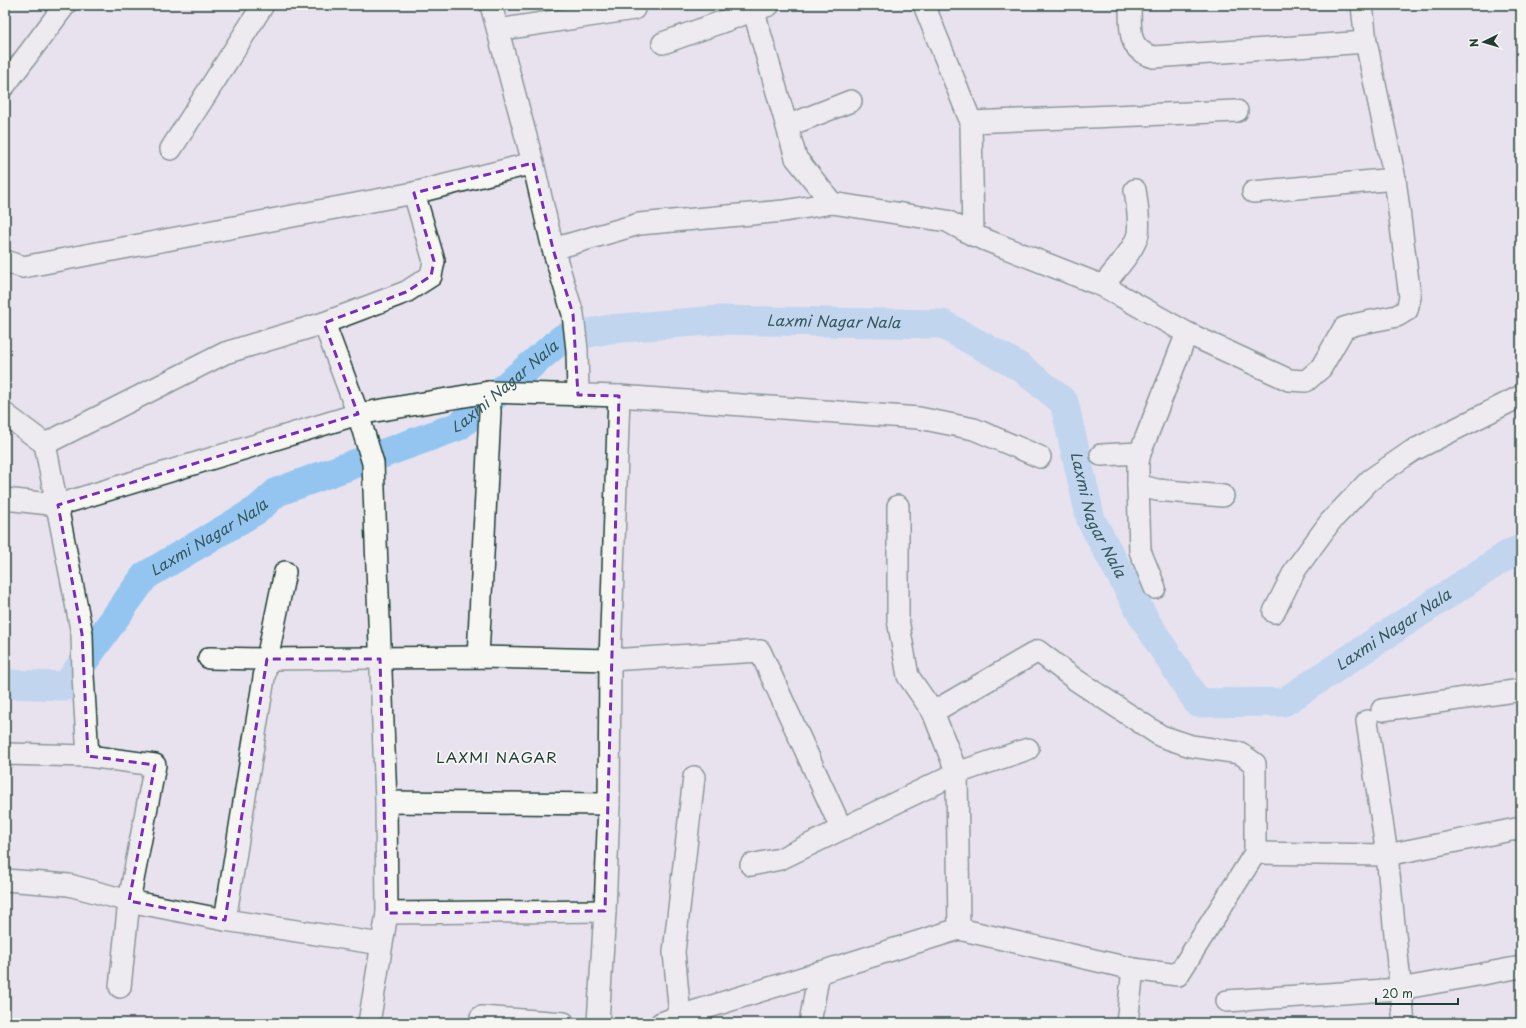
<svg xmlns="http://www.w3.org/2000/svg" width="1526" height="1028" font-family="'Playpen Sans',sans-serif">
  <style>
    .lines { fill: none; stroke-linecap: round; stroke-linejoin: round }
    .canal { stroke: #94c5f0; stroke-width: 29 }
    .minor-casing { stroke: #1f3d34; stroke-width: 24 }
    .minor { stroke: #f6f6f2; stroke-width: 21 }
    .marked { fill: none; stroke: #7b2cbf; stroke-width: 3; stroke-dasharray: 8 5; stroke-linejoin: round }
    .labels { text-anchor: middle; stroke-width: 3.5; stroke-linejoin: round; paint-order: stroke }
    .water-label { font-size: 15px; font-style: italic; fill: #36585a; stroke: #f6f6f2 }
    .neighbourhood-label { font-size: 15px; letter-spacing: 1px; fill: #1f3d34; stroke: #f6f6f2 }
  </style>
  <rect width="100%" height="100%" fill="#e7e2ee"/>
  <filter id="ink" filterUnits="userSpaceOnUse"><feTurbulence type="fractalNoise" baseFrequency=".025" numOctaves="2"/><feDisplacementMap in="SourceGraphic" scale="8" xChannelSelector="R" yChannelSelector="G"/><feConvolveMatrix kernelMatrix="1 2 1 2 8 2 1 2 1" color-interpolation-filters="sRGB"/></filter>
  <g filter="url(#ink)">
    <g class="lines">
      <path class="canal" id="s1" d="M5,684L66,686L145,576L257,510L277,492L459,426L563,338L610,329L718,320L942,324L1020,367L1064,402L1091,520L1145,620L1198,703L1284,702L1509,554L1521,549"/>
      <g class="minor-casing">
        <g id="minor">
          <path d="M491,5L533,163L553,249L573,314L577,350L578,395"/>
          <path d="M752,5L796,158L832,203"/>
          <path d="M924,5L971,122L973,235"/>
          <path d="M1130,5C1131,28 1126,50 1154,57L1366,42"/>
          <path d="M498,30L634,9"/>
          <path d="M663,43L769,5"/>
          <path d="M5,85L65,5"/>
          <path d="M971,122L1237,111"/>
          <path d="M787,126L851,101"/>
          <path d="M171,149L263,5"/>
          <path d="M1253,192L1395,179"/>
          <path d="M553,249L639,224L784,211L832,203L947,221L973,235L1103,286L1187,333L1289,380L1306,381L1321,368L1344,328L1357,324L1397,316L1407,310L1410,297L1395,179L1366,42L1362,5"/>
          <path d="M5,261L23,267L414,193L533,163"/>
          <path d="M1103,286C1113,272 1134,251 1138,234C1140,220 1137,204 1135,190"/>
          <path d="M324,323L358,414L373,463L386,802L387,913L369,1023"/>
          <path d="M5,414L45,444L82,634L83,675L88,756"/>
          <path d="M45,444L225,353L324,323L406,292L431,276L434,261L414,193"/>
          <path d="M1101,455L1140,453"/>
          <path d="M1138,485L1157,490L1223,496"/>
          <path d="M5,499L58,505L358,414L489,392L619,396L919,418L974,429L1040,457"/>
          <path d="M898,506V620L908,676L933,712L957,773L959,929"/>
          <path d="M1155,588L1140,551L1138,485V462L1140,453L1187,333"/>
          <path d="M1274,612L1295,570L1330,522L1370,480L1412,451L1521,396"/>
          <path d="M478,657L490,412L489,392"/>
          <path d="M209,658L267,659L478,657L610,660L760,651L841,828"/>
          <path d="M1382,710L1521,690"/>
          <path d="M1367,721L1387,855L1404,1023"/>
          <path d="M5,754L88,756L155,765L129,901L120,987"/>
          <path d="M386,802L609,804"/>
          <path d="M1255,853L1387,855L1521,828"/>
          <path d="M751,865L780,859L957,773L1028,749"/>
          <path d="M5,880L69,885L129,901L225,920L381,944"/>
          <path d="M387,913L605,911"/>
          <path d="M225,920L267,659L285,572"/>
          <path d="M1227,1001L1400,989L1521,967"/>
          <path d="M680,1016L674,952L694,777"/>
          <path d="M481,1017L564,1023"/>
          <path d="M598,1023L605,911L609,804L610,660L619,396"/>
          <path d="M661,1023L680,1016L959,929L1133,969L1178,975L1255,853V764L1240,753L1191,746L1161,736L1076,680L1038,651L933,712"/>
          <path d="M810,1023L819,972"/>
          <path d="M1127,1023L1133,969"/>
        </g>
      </g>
      <use href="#minor" class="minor"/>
    </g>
  </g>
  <path d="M0 0H1526V1028H0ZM533,163L553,249L573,314L578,395L619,396L605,911L387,913L380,659H267L225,920L129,901L155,765L88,756L82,634L58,505L358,414L324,323L406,292L431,276L434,261L414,193Z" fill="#e7e2ee" fill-opacity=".55" fill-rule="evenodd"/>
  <path class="marked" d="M533,163L553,249L573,314L578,395L619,396L605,911L387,913L380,659H267L225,920L129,901L155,765L88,756L82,634L58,505L358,414L324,323L406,292L431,276L434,261L414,193Z"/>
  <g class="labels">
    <g class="water-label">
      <text dy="5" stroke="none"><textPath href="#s1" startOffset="955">Laxmi Nagar Nala</textPath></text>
      <text dy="5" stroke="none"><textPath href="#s1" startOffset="607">Laxmi Nagar Nala</textPath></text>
      <text dy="5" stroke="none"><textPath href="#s1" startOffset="1327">Laxmi Nagar Nala</textPath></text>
      <text dy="5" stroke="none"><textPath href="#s1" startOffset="271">Laxmi Nagar Nala</textPath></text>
      <text dy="5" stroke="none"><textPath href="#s1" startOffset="1759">Laxmi Nagar Nala</textPath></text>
    </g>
    <g class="neighbourhood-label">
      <text x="497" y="763">LAXMI NAGAR</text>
    </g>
  </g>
  <rect width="1526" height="1028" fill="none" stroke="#f6f6f2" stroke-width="20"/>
  <rect x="10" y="10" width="1506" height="1008" fill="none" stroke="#1f3d34" stroke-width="1.5" filter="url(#ink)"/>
  <g transform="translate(1484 42) rotate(265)" stroke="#f6f6f2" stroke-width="3" paint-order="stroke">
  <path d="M0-3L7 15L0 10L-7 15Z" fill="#1f3d34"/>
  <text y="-6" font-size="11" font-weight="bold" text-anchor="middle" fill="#1f3d34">N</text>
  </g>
  <path d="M1376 998v6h82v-6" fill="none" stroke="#1f3d34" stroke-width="2"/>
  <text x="1382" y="998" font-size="12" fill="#1f3d34" stroke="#f6f6f2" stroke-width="3" paint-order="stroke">20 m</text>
</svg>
